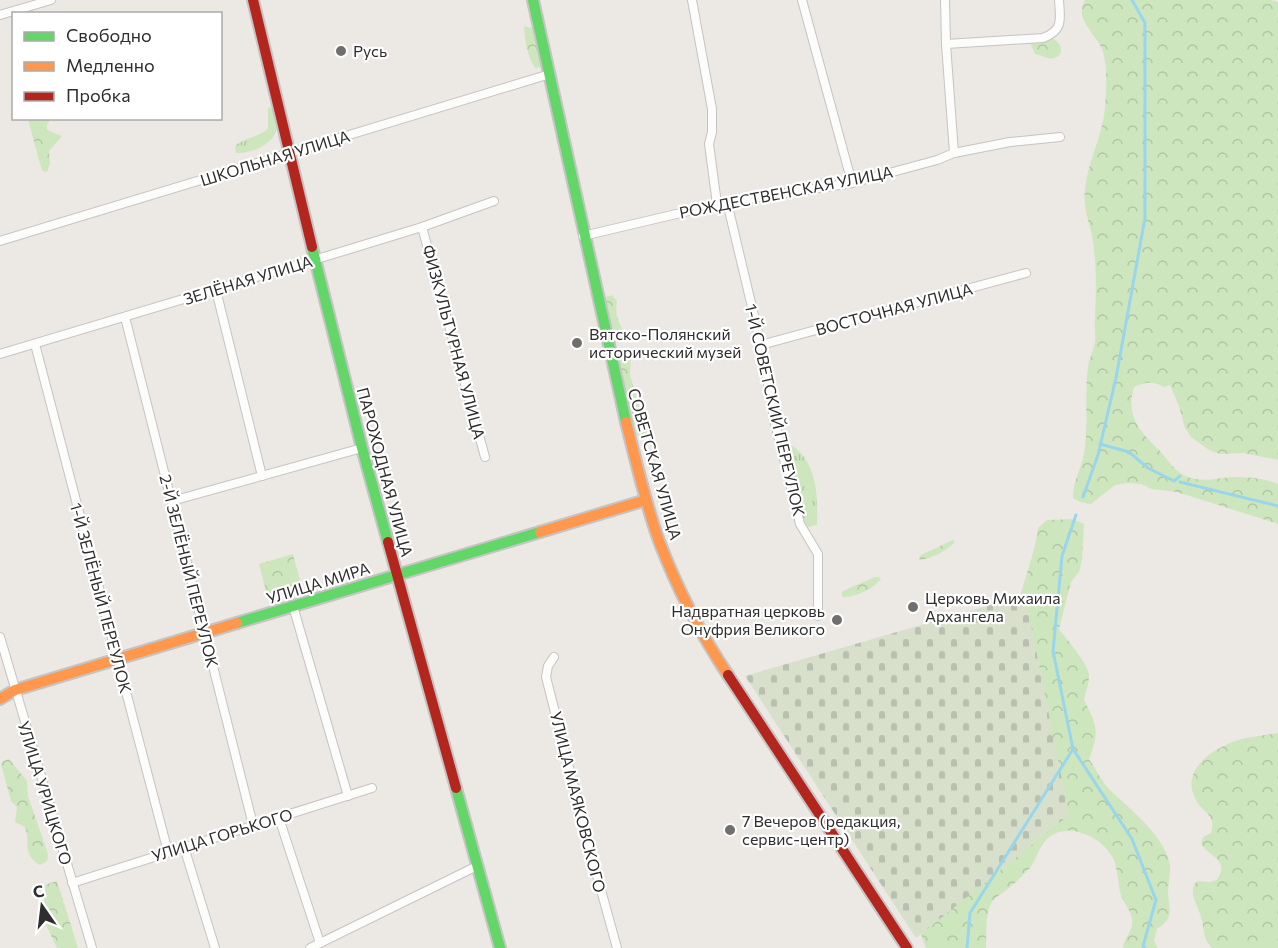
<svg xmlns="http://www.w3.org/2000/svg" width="1278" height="948" font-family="Commissioner,sans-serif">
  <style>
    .grass { fill: url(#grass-tufts) }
    .forest { fill: url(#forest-crowns) }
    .cemetery { fill: url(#cemetery-stones) }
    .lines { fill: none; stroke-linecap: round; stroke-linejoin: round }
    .stream { stroke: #99d6ec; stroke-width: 3 }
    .street-casing { stroke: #c5c4c5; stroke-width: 10 }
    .fast-casing { stroke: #c5c4c5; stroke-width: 14 }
    .slow-casing { stroke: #c5c4c5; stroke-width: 14 }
    .jam-casing { stroke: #c5c4c5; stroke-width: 14 }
    .street { stroke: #fcfcfb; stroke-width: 8 }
    .fast { stroke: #63d668; stroke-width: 10 }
    .slow { stroke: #ff974d; stroke-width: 10 }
    .jam { stroke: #b3261e; stroke-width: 10 }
    .poi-dot { fill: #706f6e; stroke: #fff; stroke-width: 2 }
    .labels { text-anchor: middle; stroke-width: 4.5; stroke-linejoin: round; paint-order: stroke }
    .poi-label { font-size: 16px; fill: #2e2e2e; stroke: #fff; text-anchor: start }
    .street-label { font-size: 16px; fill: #2e2e2e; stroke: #fff }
  </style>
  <defs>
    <pattern id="grass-tufts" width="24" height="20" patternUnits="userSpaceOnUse" patternTransform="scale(1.5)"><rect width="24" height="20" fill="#cee6be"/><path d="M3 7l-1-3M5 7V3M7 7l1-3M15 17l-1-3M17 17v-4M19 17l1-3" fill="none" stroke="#b1c6a4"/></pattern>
    <pattern id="forest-crowns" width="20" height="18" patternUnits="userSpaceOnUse" patternTransform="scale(1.5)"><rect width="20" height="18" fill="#cee6be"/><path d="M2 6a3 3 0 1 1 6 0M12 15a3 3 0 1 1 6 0" fill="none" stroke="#b1c6a4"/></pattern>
    <pattern id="cemetery-stones" width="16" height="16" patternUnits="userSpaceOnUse" patternTransform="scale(1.5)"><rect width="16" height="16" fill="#d8e0cc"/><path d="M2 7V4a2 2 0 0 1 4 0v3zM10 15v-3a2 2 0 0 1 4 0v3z" fill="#bac0b0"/></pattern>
  </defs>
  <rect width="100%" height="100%" fill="#ece8e4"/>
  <g class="grass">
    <path d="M270,107C292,132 261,154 236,153L235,146C245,137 259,138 268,128V108Z"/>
    <path d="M788,443C817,459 818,495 817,525L808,527L803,522L784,444Z"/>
  </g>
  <g class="forest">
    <path d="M1085,0H1271L1278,2V460L1243,453L1220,454L1209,450L1191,437L1185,428L1179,406L1170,385L1164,387C1153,381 1145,382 1134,387C1125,417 1141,432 1160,451C1170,462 1176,474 1191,478C1205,482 1218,478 1232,477C1248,477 1264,478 1278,484V524L1177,492L1152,489L1141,484L1127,483L1115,485L1091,504L1080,502L1073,498C1073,480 1081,470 1084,454C1089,425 1084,396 1088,367C1089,358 1094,350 1095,341C1096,333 1094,326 1095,318C1096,291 1097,263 1092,236C1089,221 1083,207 1085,191C1087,162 1103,136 1105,107C1106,90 1108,70 1103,52C1098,34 1073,21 1085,0Z"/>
    <path d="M524,26L532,28L541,67L535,68C527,55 525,41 524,26Z"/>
    <path d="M1054,39C1061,44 1066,54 1054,58C1048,60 1041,55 1035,54L1031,45L1034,41Z"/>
    <path d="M28,119H51L47,125V130L62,136L49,151L50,163L47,172L43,171L40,164Z"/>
    <path d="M612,295L617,301C614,320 621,321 624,336L619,338L614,336L604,302L606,297Z"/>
    <path d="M618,352L631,357L630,375L648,438L643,440L635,433L617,358Z"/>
    <path d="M1072,519L1084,524L1082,560L1079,572L1071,582L1059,629C1067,640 1090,665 1089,677C1089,684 1085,693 1084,700C1097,726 1100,731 1089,759C1096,769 1102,782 1110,790C1129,808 1163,835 1169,861C1172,872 1168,882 1168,893C1169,911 1175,917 1157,929L1154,941L1158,948H1123C1124,937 1134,930 1132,919C1131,911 1125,905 1122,898C1117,885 1119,871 1113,858C1102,837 1068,821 1048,838C1038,847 1037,860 1029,869C1022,877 1013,885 1005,891C1002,894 997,896 994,899C984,911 987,933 986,948H926L919,929L1017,608C1023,581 1035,555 1038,528L1047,520Z"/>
    <path d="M953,540L955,542C948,550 931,559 920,560L919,558L921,555Z"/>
    <path d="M293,554L301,585L267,595L259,564Z"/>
    <path d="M875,577H879L881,579C873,589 854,598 842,597V592L845,590Z"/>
    <path d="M1278,733V948H1212C1202,938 1205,929 1201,917C1198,905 1187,892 1197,881L1210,882L1217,880C1231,859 1208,857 1201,843L1203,837L1211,833C1217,813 1202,814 1195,798C1180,768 1216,746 1242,739C1253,736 1266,735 1278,733Z"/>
    <path d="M9,759L27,781L28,796L48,854L47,861L40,865C21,854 31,842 25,827L15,822L17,807L11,801L1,764L3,761Z"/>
    <path d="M57,881L78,948H57L46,925L47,916L42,889L47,884Z"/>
  </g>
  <path class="cemetery" d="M1025,595L1069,815L916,938L745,676Z"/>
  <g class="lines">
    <g class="stream">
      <path d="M1100,444L1129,452L1148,468L1174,481L1180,476"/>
      <path d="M1180,482L1278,506"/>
      <path d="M1083,497L1098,455L1116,378L1145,218V23L1132,0"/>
      <path d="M1076,515L1062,556L1053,651L1073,749L1132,839L1156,900L1143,946L1145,948"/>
      <path d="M967,948L970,913L1073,749"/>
    </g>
    <g class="street-casing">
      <g id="street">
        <path d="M692,0L712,109V132L709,144L717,204"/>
        <path d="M802,0L852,183"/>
        <path d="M945,0L946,44L954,153"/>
        <path d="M0,15L51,0"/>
        <path d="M946,44L1043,38C1064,30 1060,19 1059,0"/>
        <path d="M727,202L761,345L775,423L800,524L818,554V616"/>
        <path d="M422,227L485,457"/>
        <path d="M583,236L727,202L852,183L937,160L954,153L1010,142L1060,137"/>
        <path d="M0,241L550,74"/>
        <path d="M216,290L262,476"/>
        <path d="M125,317L253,825"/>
        <path d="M35,344L168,852"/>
        <path d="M761,345L1026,273"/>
        <path d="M0,354L327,256L422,227L494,201"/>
        <path d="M172,501L362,448"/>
        <path d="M293,606L348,796"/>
        <path d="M0,637L92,948"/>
        <path d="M554,657L548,666L546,677L590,850L617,948"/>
        <path d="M279,818L320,943"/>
        <path d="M184,847L215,948"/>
        <path d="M72,883L372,788"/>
        <path d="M310,948L477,866"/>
      </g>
    </g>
    <g class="fast-casing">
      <g id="fast">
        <path d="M533,0L626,422"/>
        <path d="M312,247L362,448L388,542"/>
        <path d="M237,623L540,532"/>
        <path d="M456,788L500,948"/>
      </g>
    </g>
    <g class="slow-casing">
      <g id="slow">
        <path d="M626,422C636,461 645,502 659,541C677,588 700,633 728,675"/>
        <path d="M540,532L646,500"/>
        <path d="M0,699L15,690L237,623"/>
      </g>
    </g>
    <g class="jam-casing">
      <g id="jam">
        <path d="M253,0L312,247"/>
        <path d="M388,542L456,788"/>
        <path d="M728,675L907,948"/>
      </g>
    </g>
    <use href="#street" class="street"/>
    <use href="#fast" class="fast"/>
    <use href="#slow" class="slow"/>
    <use href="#jam" class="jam"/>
  </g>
  <g class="poi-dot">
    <circle cx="341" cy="51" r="6"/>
    <circle cx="577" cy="343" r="6"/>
    <circle cx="913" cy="607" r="6"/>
    <circle cx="837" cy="620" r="6"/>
    <circle cx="730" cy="830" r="6"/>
  </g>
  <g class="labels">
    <g class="poi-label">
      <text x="353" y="57">Русь</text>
      <text x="589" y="340">Вятско-Полянский<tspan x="589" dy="18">исторический музей</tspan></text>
      <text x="925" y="604">Церковь Михаила<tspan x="925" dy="18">Архангела</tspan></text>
      <text x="825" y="617" text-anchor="end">Надвратная церковь<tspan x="825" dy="18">Онуфрия Великого</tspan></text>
      <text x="742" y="827">7 Вечеров (редакция,<tspan x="742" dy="18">сервис-центр)</tspan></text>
    </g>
    <g class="street-label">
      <text transform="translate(275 158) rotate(-17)" y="6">ШКОЛЬНАЯ УЛИЦА</text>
      <text transform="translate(786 192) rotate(-11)" y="6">РОЖДЕСТВЕНСКАЯ УЛИЦА</text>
      <text transform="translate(248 280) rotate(-17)" y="6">ЗЕЛЁНАЯ УЛИЦА</text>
      <text transform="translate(894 309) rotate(-15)" y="6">ВОСТОЧНАЯ УЛИЦА</text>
      <text transform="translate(454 342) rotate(75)" y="6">ФИЗКУЛЬТУРНАЯ УЛИЦА</text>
      <text transform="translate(775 410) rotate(77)" y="6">1-Й СОВЕТСКИЙ ПЕРЕУЛОК</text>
      <text transform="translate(655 464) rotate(74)" y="6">СОВЕТСКАЯ УЛИЦА</text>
      <text transform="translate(385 472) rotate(75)" y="6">ПАРОХОДНАЯ УЛИЦА</text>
      <text transform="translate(189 571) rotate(76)" y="6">2-Й ЗЕЛЁНЫЙ ПЕРЕУЛОК</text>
      <text transform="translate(318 583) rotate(-17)" y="6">УЛИЦА МИРА</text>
      <text transform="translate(101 598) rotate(75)" y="6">1-Й ЗЕЛЁНЫЙ ПЕРЕУЛОК</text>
      <text transform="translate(45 793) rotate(73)" y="6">УЛИЦА УРИЦКОГО</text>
      <text transform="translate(578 802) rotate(76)" y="6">УЛИЦА МАЯКОВСКОГО</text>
      <text transform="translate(222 835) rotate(-17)" y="6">УЛИЦА ГОРЬКОГО</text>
    </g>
  </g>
  <rect x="12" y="12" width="210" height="108" fill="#ffffff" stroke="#ababab" stroke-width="1.5"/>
  <rect x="24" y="32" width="30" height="9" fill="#63d668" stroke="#ababab" stroke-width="1.5"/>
  <text x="66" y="42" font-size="18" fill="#2e2e2e">Свободно</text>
  <rect x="24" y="62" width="30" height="9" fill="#ff974d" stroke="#ababab" stroke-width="1.5"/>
  <text x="66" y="72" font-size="18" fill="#2e2e2e">Медленно</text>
  <rect x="24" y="92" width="30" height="9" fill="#b3261e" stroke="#ababab" stroke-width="1.5"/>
  <text x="66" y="102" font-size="18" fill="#2e2e2e">Пробка</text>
  <g transform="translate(42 906) rotate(346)" stroke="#ffffff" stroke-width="4.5" paint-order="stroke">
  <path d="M0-4.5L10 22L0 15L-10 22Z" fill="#2e2e2e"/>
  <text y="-9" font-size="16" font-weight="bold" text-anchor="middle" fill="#2e2e2e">С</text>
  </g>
</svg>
